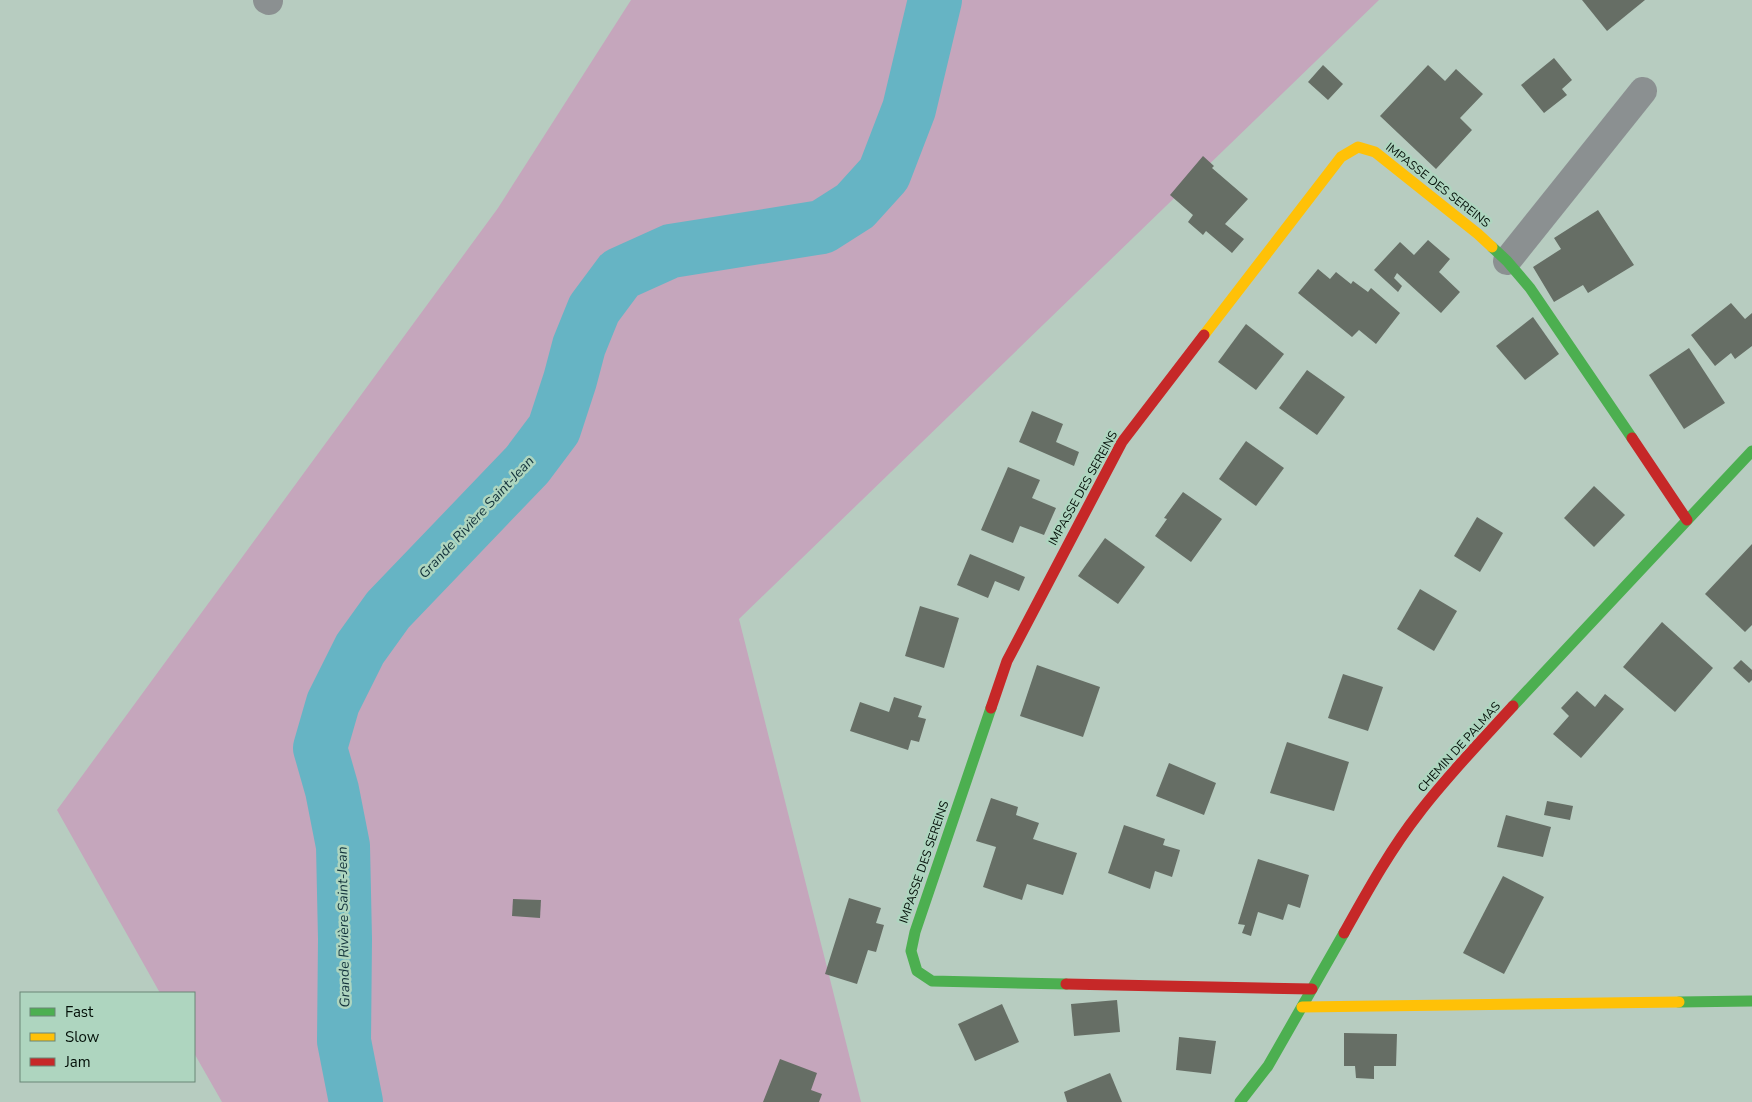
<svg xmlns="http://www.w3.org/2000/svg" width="1752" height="1102" font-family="'Nunito Sans',sans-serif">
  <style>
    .green { fill: #c5a6bc }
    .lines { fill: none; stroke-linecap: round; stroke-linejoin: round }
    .river { stroke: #66b4c4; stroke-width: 54 }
    .building { fill: #666e65 }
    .street { stroke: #8b9091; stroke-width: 28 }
    .fast { stroke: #4caf50; stroke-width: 11 }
    .slow { stroke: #ffc107; stroke-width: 11 }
    .jam { stroke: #c62828; stroke-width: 11 }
    .labels { text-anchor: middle; stroke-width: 5; stroke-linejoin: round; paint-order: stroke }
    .street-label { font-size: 12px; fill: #030f08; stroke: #aed5bf }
    .water-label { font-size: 14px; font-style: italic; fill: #13323b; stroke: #aed5bf }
  </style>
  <rect width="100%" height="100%" fill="#b7ccc0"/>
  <path class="green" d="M631,0H1379L739,619L861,1102H222L194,1053V993H160L57,810L498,208Z"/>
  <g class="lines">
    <path class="river" d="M356,1102L344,1041L345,939L343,846L332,790L320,748L333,703L360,649L388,610L527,465L554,429L570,380L579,346L594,309L620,274L671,251L822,227L855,206L884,174L909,109L935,0"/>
  </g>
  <g class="building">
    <path d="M1582,0H1645L1607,31Z"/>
    <path d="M1554,58L1572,80L1562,89L1567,95L1544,113L1521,85Z"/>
    <path d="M1323,65L1343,84L1328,100L1308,82Z"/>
    <path d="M1428,65L1445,81L1456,69L1483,94L1460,118L1472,130L1436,169L1380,116Z"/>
    <path d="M1203,156L1214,166L1212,168L1248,199L1225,224L1244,239L1232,253L1206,231L1203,235L1188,222L1193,215L1170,195Z"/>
    <path d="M1598,210L1634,265L1588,293L1583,285L1554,302L1533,267L1561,249L1554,238Z"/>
    <path d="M1428,240L1450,259L1439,272L1460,292L1441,313L1397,273L1394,278L1402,286L1398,292L1374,270L1400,242L1414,255Z"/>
    <path d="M1318,269L1330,279L1336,272L1351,284L1353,281L1368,292L1371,288L1400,313L1376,344L1359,330L1352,337L1298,293Z"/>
    <path d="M1731,303L1745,319L1752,313V346L1735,359L1731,353L1715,366L1691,335Z"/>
    <path d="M1533,317L1559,354L1525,380L1496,346Z"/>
    <path d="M1246,324L1284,354L1256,390L1218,362Z"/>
    <path d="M1689,348L1725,403L1684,429L1649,375Z"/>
    <path d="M1307,370L1345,397L1317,435L1279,408Z"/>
    <path d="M1032,411L1063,424L1056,442L1079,452L1074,466L1019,442Z"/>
    <path d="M1246,441L1284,468L1256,506L1219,479Z"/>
    <path d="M1008,467L1040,480L1032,498L1056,508L1044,535L1020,526L1013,543L981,530Z"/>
    <path d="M1594,486L1625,515L1594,547L1564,518Z"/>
    <path d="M1183,492L1222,519L1191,562L1155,536L1167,519L1164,518Z"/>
    <path d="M1477,517L1503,533L1480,572L1454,556Z"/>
    <path d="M1105,538L1145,567L1118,604L1078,576Z"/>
    <path d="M1752,544V625L1745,632L1705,594Z"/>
    <path d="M970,554L1025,577L1019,591L995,581L988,598L957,585Z"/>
    <path d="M1420,589L1457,611L1434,651L1397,629Z"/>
    <path d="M920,606L959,618L944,668L905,656Z"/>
    <path d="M1662,622L1713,668L1675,712L1623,667Z"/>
    <path d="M1741,660L1752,670V680L1749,683L1733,668Z"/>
    <path d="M1037,665L1100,687L1083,737L1020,716Z"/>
    <path d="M1343,674L1383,687L1368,731L1328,718Z"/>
    <path d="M1577,691L1595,707L1605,694L1624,709L1581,758L1553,734L1569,716L1561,708Z"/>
    <path d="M894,697L922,706L918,717L926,719L919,742L911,740L908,750L850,731L860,702L889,712Z"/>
    <path d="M1287,742L1349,762L1334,811L1270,793Z"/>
    <path d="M1169,763L1216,783L1204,815L1156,796Z"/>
    <path d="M991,798L1018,807L1016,815L1039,823L1033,839L1077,853L1063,895L1027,884L1022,900L983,887L996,847L976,841Z"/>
    <path d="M1547,801L1573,806L1570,820L1544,815Z"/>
    <path d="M1506,815L1551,827L1543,857L1497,847Z"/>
    <path d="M1124,825L1165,839L1163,845L1180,850L1172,877L1155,871L1150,889L1108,873Z"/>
    <path d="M1258,859L1309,875L1300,908L1288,904L1283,920L1258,912L1251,936L1242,933L1245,925L1238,924Z"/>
    <path d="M1503,876L1544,897L1504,974L1463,953Z"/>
    <path d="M849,898L881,908L876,923L884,925L876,952L868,950L857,984L825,974Z"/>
    <path d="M513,899L541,900L540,918L512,916Z"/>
    <path d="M1117,1000L1120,1032L1074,1036L1071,1004Z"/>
    <path d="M1002,1004L1019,1042L975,1061L958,1024Z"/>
    <path d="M1344,1033L1397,1034L1396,1066H1374V1079L1356,1078L1355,1066H1344Z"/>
    <path d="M1179,1037L1216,1041L1211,1074L1176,1070Z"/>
    <path d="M780,1059L817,1073L811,1090L822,1094L819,1102H763Z"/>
    <path d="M1110,1073L1122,1102H1067L1064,1092Z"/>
  </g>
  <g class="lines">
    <g class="street">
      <path d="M267,0L269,1"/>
      <path d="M1507,261L1643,91"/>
    </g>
    <g class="fast">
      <path d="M1492,247L1507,261L1530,288L1632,438"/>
      <path d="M1513,706L1752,451"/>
      <path d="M991,708L915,932L911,951L917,971L932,981L1066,984"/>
      <path d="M1679,1002L1752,1001"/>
      <path d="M1240,1102L1268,1066L1344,933"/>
    </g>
    <g class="slow">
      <path d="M1204,335L1341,157L1358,147L1375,152L1478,234L1492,247"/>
      <path d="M1302,1007L1679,1002"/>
    </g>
    <g class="jam">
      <path d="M1632,438L1687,520"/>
      <path d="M991,708L1007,661L1122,442L1204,335"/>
      <path d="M1344,933C1367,892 1390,850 1419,813C1448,775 1481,741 1513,706"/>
      <path d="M1066,984L1312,989"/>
    </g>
  </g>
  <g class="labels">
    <g class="street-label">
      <text transform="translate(1438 185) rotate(38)" y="4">IMPASSE DES SEREINS</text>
      <text transform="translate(1083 488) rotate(-61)" y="4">IMPASSE DES SEREINS</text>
      <text transform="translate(1459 747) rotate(-48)" y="4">CHEMIN DE PALMAS</text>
      <text transform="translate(924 862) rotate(-71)" y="4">IMPASSE DES SEREINS</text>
    </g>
    <g class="water-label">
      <text transform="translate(476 517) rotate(-47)" y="5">Grande Rivière Saint-Jean</text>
      <text transform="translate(343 927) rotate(-91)" y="5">Grande Rivière Saint-Jean</text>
    </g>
  </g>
  <rect x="20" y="992" width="175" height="90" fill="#aed5bf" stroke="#6a8676"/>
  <rect x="30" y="1008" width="25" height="8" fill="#4caf50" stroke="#6a8676"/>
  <text x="65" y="1017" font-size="15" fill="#030f08">Fast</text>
  <rect x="30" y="1033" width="25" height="8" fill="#ffc107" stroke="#6a8676"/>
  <text x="65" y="1042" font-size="15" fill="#030f08">Slow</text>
  <rect x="30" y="1058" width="25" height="8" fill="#c62828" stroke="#6a8676"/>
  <text x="65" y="1067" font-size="15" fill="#030f08">Jam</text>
</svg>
